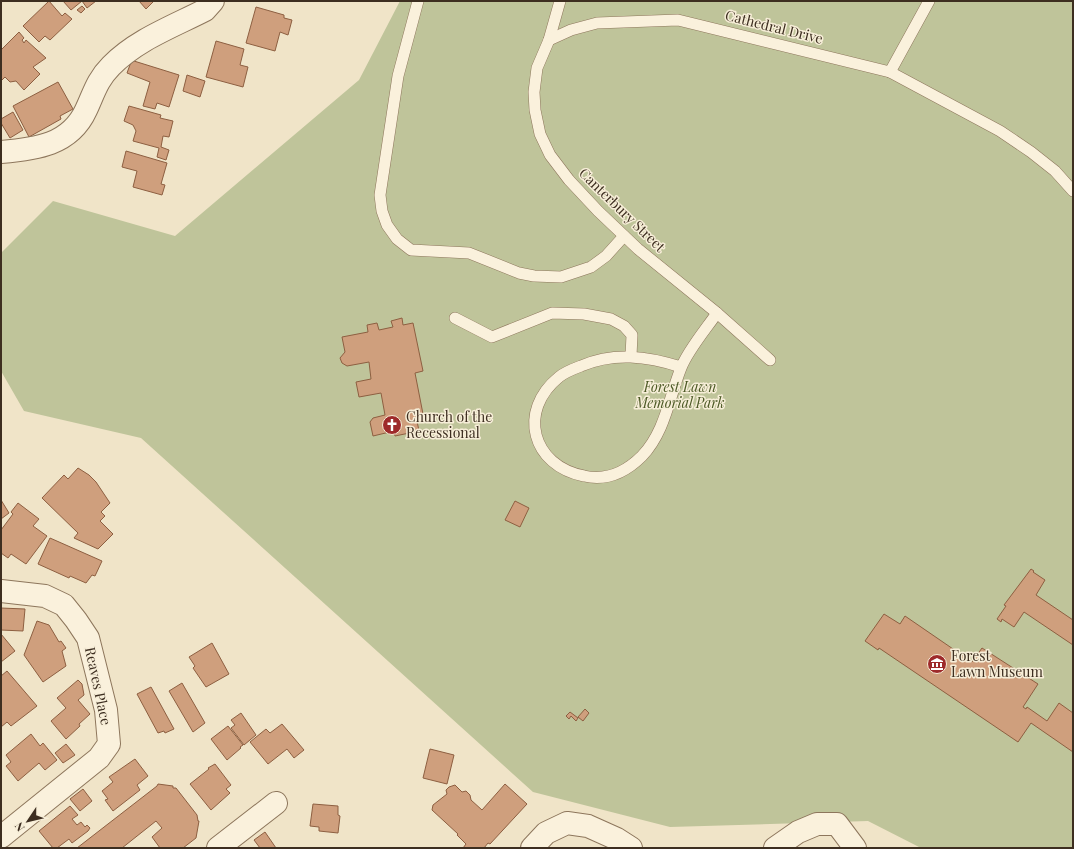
<svg xmlns="http://www.w3.org/2000/svg" width="1074" height="849" font-family="'Playfair Display',serif">
  <style>
    .cemetery { fill: #bfc49a }
    .building { fill: #cf9f7d; stroke: #8d5f41 }
    .lines { fill: none; stroke-linecap: round; stroke-linejoin: round }
    .service-casing { stroke: #8d765c; stroke-width: 12 }
    .minor-casing { stroke: #8d765c; stroke-width: 24 }
    .service { stroke: #faf1dc; stroke-width: 11 }
    .minor { stroke: #faf1dc; stroke-width: 22 }
    .labels { text-anchor: middle; stroke-width: 3; stroke-linejoin: round; paint-order: stroke }
    .street-label { font-size: 14px; fill: #3d2e20; stroke: #f7eed8 }
    .park-label { font-size: 14px; font-style: italic; fill: #4d5a26; stroke: #f7eed8 }
    .poi-label { font-size: 14px; fill: #3d2e20; stroke: #f7eed8; text-anchor: start }
  </style>
  <rect width="100%" height="100%" fill="#f0e4c8"/>
  <path class="cemetery" d="M400,1H1073V848H921L868,821L670,827L533,792L141,438L24,411L1,371V253L53,201L175,236L359,80Z"/>
  <g class="building">
    <path d="M49,1L62,16L65,13L72,19L50,40L45,36L39,42L23,26Z"/>
    <path d="M63,1H96L87,8L82,1L71,10Z"/>
    <path d="M139,1H154L146,9Z"/>
    <path d="M82,6L85,9L81,13L77,10Z"/>
    <path d="M256,7L284,15V18L292,20L288,35L280,32L275,51L246,43Z"/>
    <path d="M19,32L24,38L22,40L24,43L26,40L46,58L33,67L40,74L24,90L16,81L10,82L5,77L2,80L1,78V50Z"/>
    <path d="M216,41L244,49L240,65L248,67L243,87L206,77Z"/>
    <path d="M134,61L179,75L169,107L157,103L155,109L143,106L150,82L127,73L131,62Z"/>
    <path d="M187,75L205,81L200,97L183,91Z"/>
    <path d="M58,82L73,109L60,116L61,119L29,137L13,106Z"/>
    <path d="M129,106L161,115L160,118L173,121L169,137L163,136L161,147L169,150L166,160L157,157L159,148L133,141L136,131L133,125L124,121Z"/>
    <path d="M13,112L23,130L10,138L1,123V119Z"/>
    <path d="M126,151L167,163L161,184L165,185L162,195L133,187L137,171L122,167Z"/>
    <path d="M402,318L403,325L413,323L423,371L415,373L423,414L416,416L419,431L395,436L394,431L373,436L370,422L373,418L385,415L381,393L359,397L356,382L371,379L369,362L347,366L342,363L340,358L345,352L342,337L368,332L367,325L377,323L379,330L393,327L391,321Z"/>
    <path d="M78,468L89,475L96,482L110,503L101,512L105,516L100,521L113,534L98,549L74,538L78,533L42,498L64,475L68,479Z"/>
    <path d="M1,500L9,513L1,519Z"/>
    <path d="M515,501L529,508L520,527L505,520Z"/>
    <path d="M18,503L39,519L33,526L47,536L26,564L11,554L8,558L1,553V530L13,514L11,512Z"/>
    <path d="M50,538L102,561L95,576L92,575L86,583L70,576L69,578L38,564Z"/>
    <path d="M1031,569L1034,571L1033,572L1045,580L1036,595L1073,620V645L1024,612L1014,627L1002,619L1001,622L997,619L1006,606L1004,605Z"/>
    <path d="M1,608L25,609L23,631L1,630Z"/>
    <path d="M884,614L900,624L905,616L972,662L982,648L1038,684L1023,707L1026,709L1027,707L1047,721L1059,703L1073,713V752L1031,723L1018,742L879,648L878,650L865,641Z"/>
    <path d="M37,621L49,625L59,642L61,641L66,648L62,651L66,666L43,682L24,655Z"/>
    <path d="M1,634L15,651L1,662Z"/>
    <path d="M212,643L229,674L206,687L193,668L195,666L189,657Z"/>
    <path d="M7,671L37,706L11,726L7,722L1,727V676Z"/>
    <path d="M78,680L82,684L84,695L78,700L90,714L79,724L80,726L66,739L51,721L66,708L57,698Z"/>
    <path d="M182,683L205,723L193,732L169,691Z"/>
    <path d="M151,687L174,729L165,733L164,731L158,733L137,694Z"/>
    <path d="M585,709L589,713L583,721L578,717Z"/>
    <path d="M570,712L578,718L576,721L571,716L569,719L566,716Z"/>
    <path d="M241,713L256,735L244,745L231,728L235,725L231,720Z"/>
    <path d="M282,724L304,750L294,758L287,749L268,764L250,742L266,729L270,733Z"/>
    <path d="M228,726L243,745L240,747L241,748L227,760L211,739Z"/>
    <path d="M31,734L40,746L43,743L57,760L45,770L39,763L18,781L6,766L11,762L6,755Z"/>
    <path d="M66,744L75,755L63,763L55,753Z"/>
    <path d="M430,749L454,755L447,784L423,778Z"/>
    <path d="M135,759L148,776L137,785L140,790L113,811L105,800L108,799L102,791L113,782L109,777Z"/>
    <path d="M215,764L231,785L226,789L230,793L211,810L190,784L209,769L208,768Z"/>
    <path d="M158,784L173,786V788H176L197,815L198,821H199L196,838L183,848H160L152,837L162,828L156,821L122,848H77L157,786Z"/>
    <path d="M505,784L527,804L490,844L488,843L484,848H463L466,844L457,835L458,834L432,810L433,805L447,794L446,790L449,787L455,785L462,792L466,791L470,795L471,800L482,810Z"/>
    <path d="M83,789L92,801L80,811L70,799Z"/>
    <path d="M313,804L338,806V815L340,816L338,833L319,831V827L310,826Z"/>
    <path d="M70,806L78,815L72,819L77,825L81,822L85,827L87,825L90,828L88,831L72,843L69,839L57,848H53L39,831Z"/>
    <path d="M265,832L276,848H260L254,840Z"/>
  </g>
  <g class="lines">
    <g class="service-casing">
      <g id="service">
        <path d="M418,1L398,76L380,195L382,211L387,225L397,239L411,250L469,253L519,273L534,276L561,277L591,267L606,256L624,236"/>
        <path d="M560,1L549,40L537,68L534,92L535,110L540,134L550,155L569,180L598,211L638,249L717,313L770,360"/>
        <path d="M549,40L571,30L597,23L678,20L890,72L1000,131L1031,152L1055,171L1073,191"/>
        <path d="M890,72L929,1"/>
        <path d="M455,318L492,337L552,313L584,314L611,319L624,326L632,335L631,356"/>
        <path d="M681,367C647,356 614,352 581,366C573,369 565,372 559,377C517,411 532,466 584,476C606,481 626,472 642,456C665,432 669,398 681,368C688,350 706,329 717,313"/>
      </g>
    </g>
    <g class="minor-casing">
      <g id="minor">
        <path d="M1,152C36,149 70,145 86,110C94,93 97,80 111,66C136,40 174,26 205,10L213,1"/>
        <path d="M1,591L45,596L64,605L76,620L88,638L106,710L109,744L99,758L1,837"/>
        <path d="M218,848L276,803"/>
        <path d="M532,848L546,833L567,823L588,826L617,839L631,848"/>
        <path d="M775,848L798,832L817,824H837L855,848"/>
      </g>
    </g>
    <use href="#service" class="service"/>
    <use href="#minor" class="minor"/>
  </g>
  <defs>
    <g id="church-disc" transform="scale(1)"><circle r="9.5" fill="#9e2a2b" stroke="#f7eed8"/><path d="M-1.2-6h2.4v3.5h3.3v2.4h-3.3V6h-2.4V-.1h-3.3v-2.4h3.3Z" fill="#fff"/></g>
    <g id="museum-disc" transform="scale(1)"><circle r="9.5" fill="#9e2a2b" stroke="#f7eed8"/><path d="M0-6L6-3V-2H-6V-3ZM-5-1h2V3h-2ZM-1-1h2V3h-2ZM3-1h2V3H3ZM-6 4H6V6H-6Z" fill="#fff"/></g>
  </defs>
  <g fill-rule="evenodd">
    <use href="#church-disc" x="392" y="425"/>
    <use href="#museum-disc" x="937" y="664"/>
  </g>
  <g class="labels">
    <g class="street-label">
      <text transform="translate(774 27) rotate(14)" y="5">Cathedral Drive</text>
      <text transform="translate(622 210) rotate(44)" y="5">Canterbury Street</text>
      <text transform="translate(98 686) rotate(78)" y="5">Reaves Place</text>
    </g>
    <g class="park-label">
      <text x="680" y="392">Forest Lawn<tspan x="680" dy="16">Memorial Park</tspan></text>
    </g>
    <g class="poi-label">
      <text x="406" y="422">Church of the<tspan x="406" dy="16">Recessional</tspan></text>
      <text x="951" y="661">Forest<tspan x="951" dy="16">Lawn Museum</tspan></text>
    </g>
  </g>
  <rect width="1074" height="849" fill="none" stroke="#3d2e20" stroke-width="4"/>
  <g transform="translate(28 821) rotate(235)" stroke="#f7eed8" stroke-width="3" paint-order="stroke">
  <path d="M0-3L7 15L0 10L-7 15Z" fill="#3d2e20"/>
  <text y="-6" font-size="11" font-weight="bold" text-anchor="middle" fill="#3d2e20">N</text>
  </g>
</svg>
